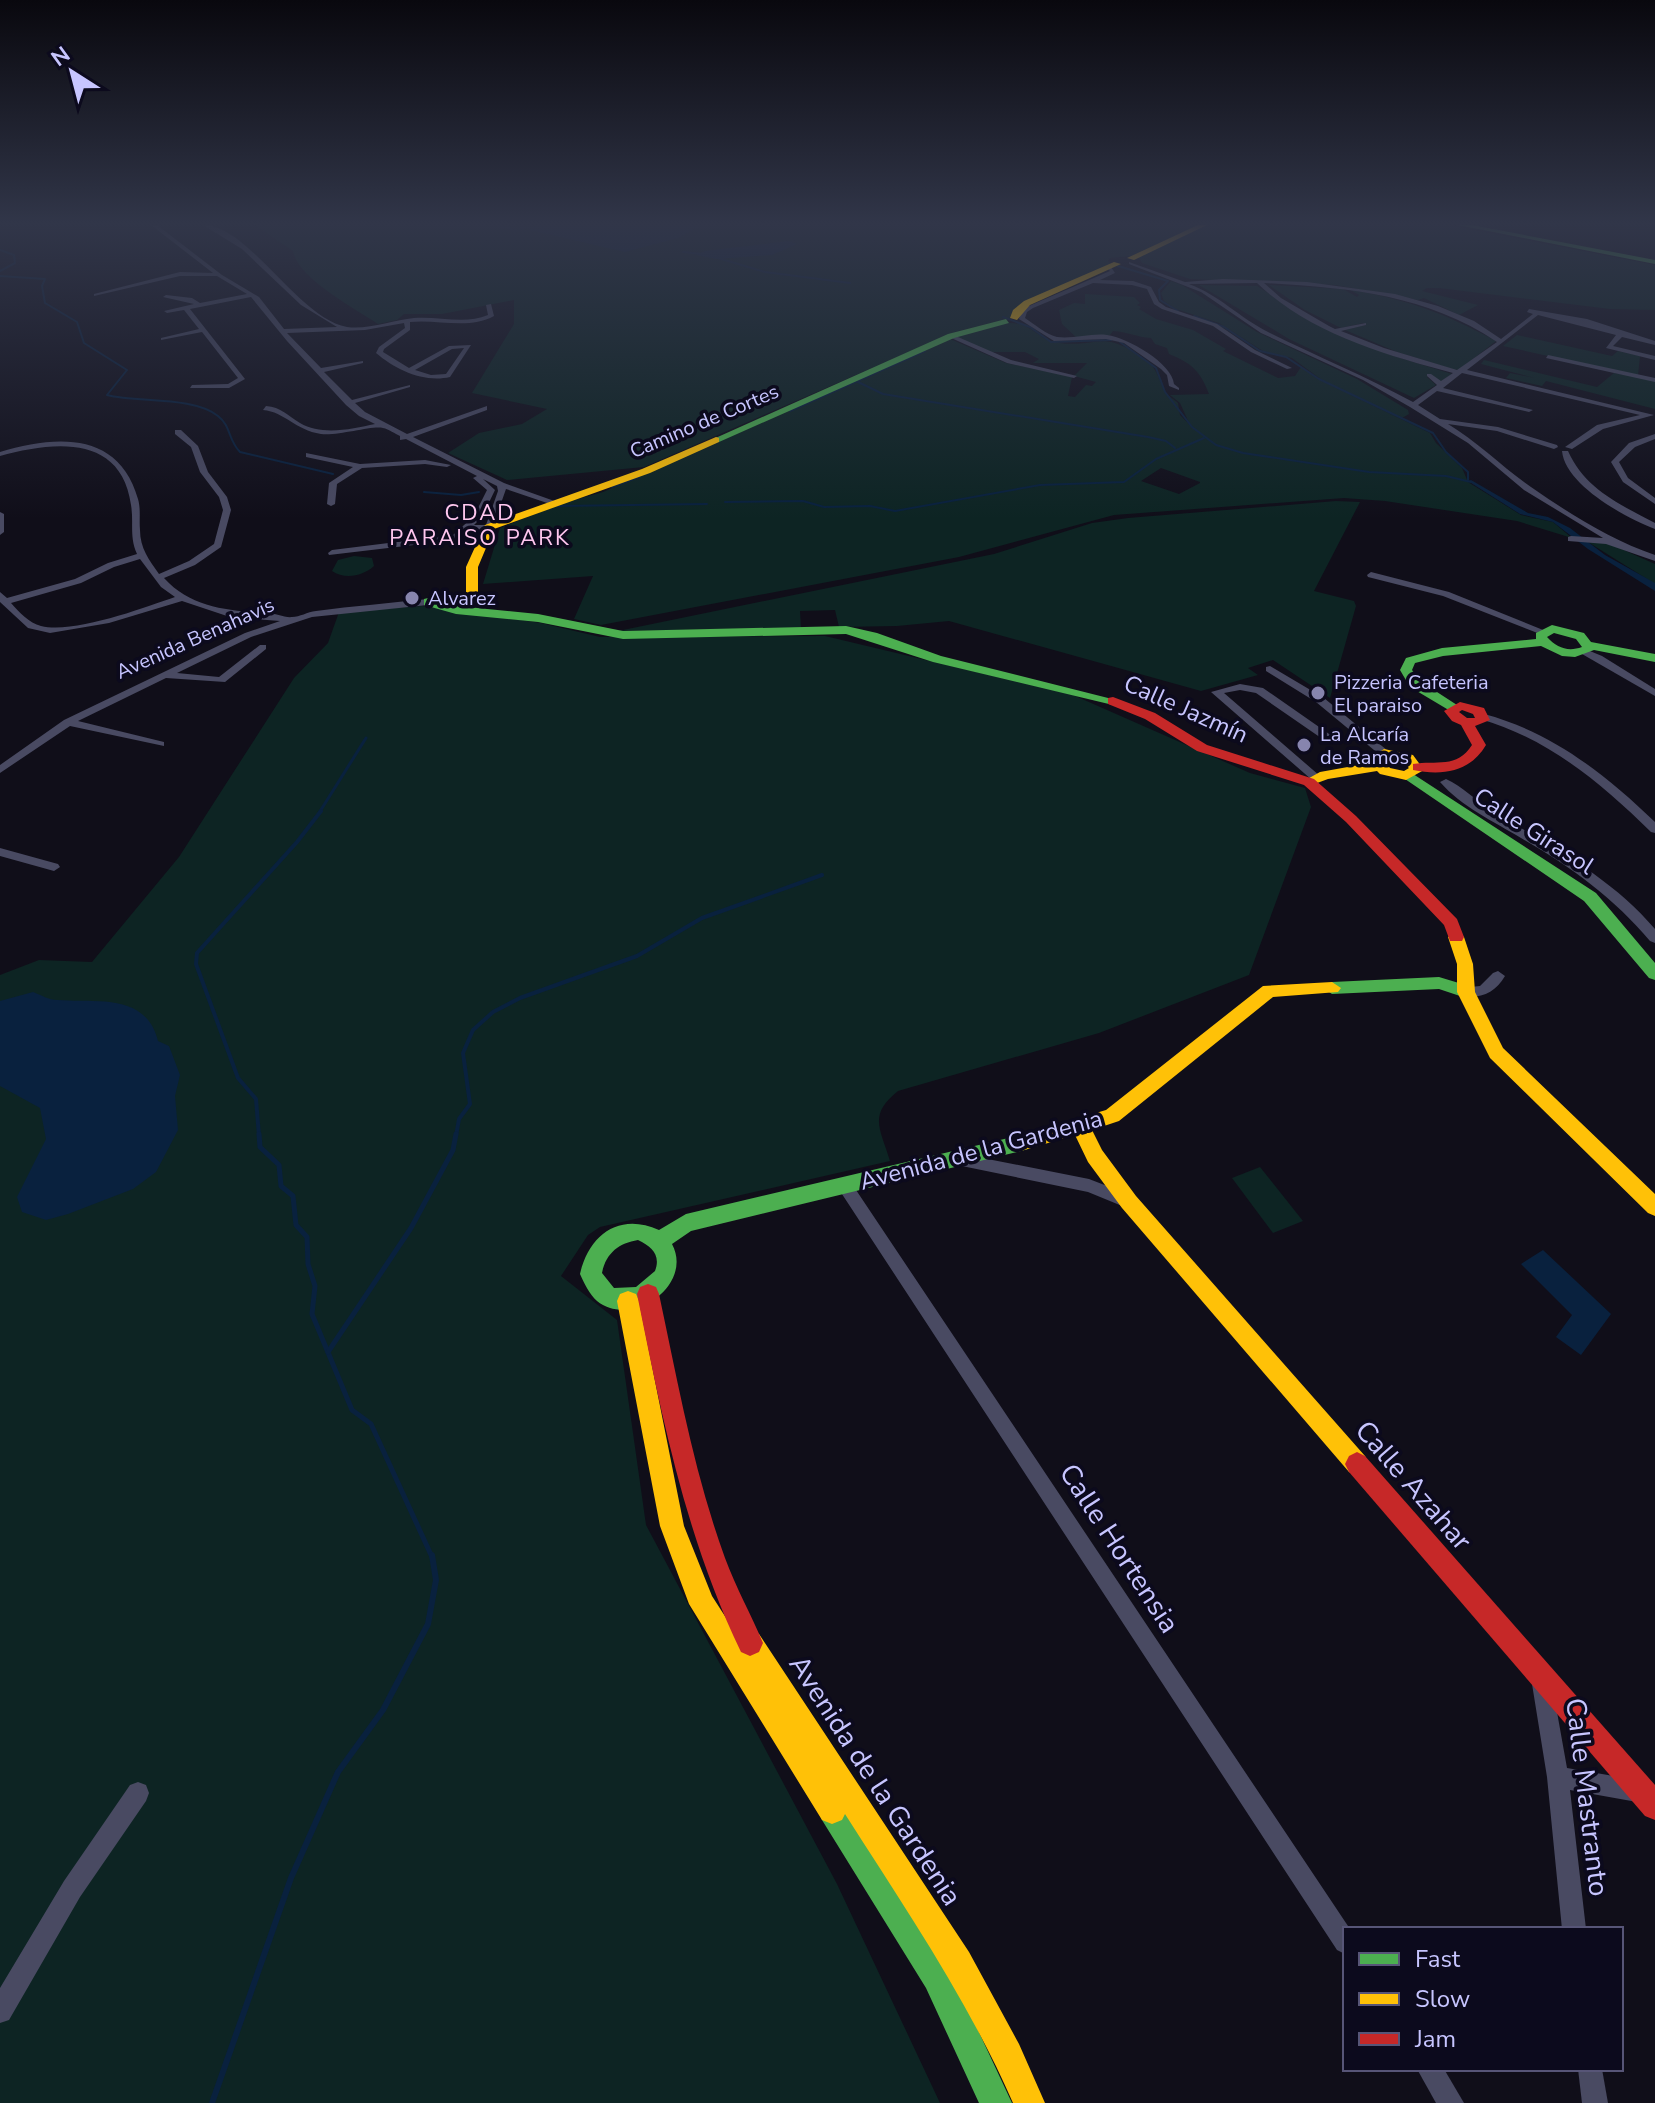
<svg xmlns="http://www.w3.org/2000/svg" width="1655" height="2103" font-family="'Nunito Sans',sans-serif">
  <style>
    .green { fill: #0d2423; fill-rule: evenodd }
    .water { fill: #09213e }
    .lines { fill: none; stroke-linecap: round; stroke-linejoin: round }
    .stream-far4 { stroke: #09213e; stroke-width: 2 }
    .stream-far3 { stroke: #09213e; stroke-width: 3 }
    .stream-far2 { stroke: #09213e; stroke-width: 4 }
    .stream-far1 { stroke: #09213e; stroke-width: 5 }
    .stream { stroke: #09213e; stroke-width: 6 }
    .street { fill: #494a62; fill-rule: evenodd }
    .fast { fill: #4caf50; fill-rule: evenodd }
    .slow { fill: #ffc107; fill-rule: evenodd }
    .jam { fill: #c62828; fill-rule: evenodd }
    .poi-dot { fill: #8785ae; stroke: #0c0a1d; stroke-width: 3 }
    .labels { text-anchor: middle; stroke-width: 7; stroke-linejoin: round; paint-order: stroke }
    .far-street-label { font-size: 20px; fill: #c7c5ff; stroke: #0c0a1d }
    .far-poi-label { font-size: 20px; fill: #c7c5ff; stroke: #0c0a1d; text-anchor: start }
    .far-neighbourhood-label { font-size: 22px; letter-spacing: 2px; fill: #ffc7ef; stroke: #0c0a1d }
    .street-label { font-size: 24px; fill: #c7c5ff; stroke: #0c0a1d }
    .near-street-label { font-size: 28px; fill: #c7c5ff; stroke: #0c0a1d }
  </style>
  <rect width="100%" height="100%" fill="#100e19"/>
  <g class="green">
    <path d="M255,225H1201L1131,256L1110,258L1108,261L1111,264L1019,305L1010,318L955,332L644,467L507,480L448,453L479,433L522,424L547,409L472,393L514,324V300L442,314H404L397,320L378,324C356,309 297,278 293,251Z"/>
    <path d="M1207,225H1447L1655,265V310L1610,309L1439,288H1427L1422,291L1478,305L1459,315L1424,298L1418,300L1335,285L1190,279L1142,263L1138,256Z"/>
    <path d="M1171,281L1182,285L1257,332L1357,379L1408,410L1409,414L1402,418L1397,416L1322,380L1292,358L1263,351L1219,323L1176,309L1164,301L1161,293Z"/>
    <path d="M1199,285L1257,286L1312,321L1391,355L1452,374L1439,383L1430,374L1427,377L1436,385L1414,398L1289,339Z"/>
    <path d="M1269,285L1343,289L1357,297L1359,295L1351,290C1407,299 1446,314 1496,341L1459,370L1452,369L1397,352L1345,330L1365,325L1363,323L1341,328L1305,310Z"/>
    <path d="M1085,294L1134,297L1140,303L1137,305L1141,307L1139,309L1156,319L1193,330L1226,349L1223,351L1278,378L1295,376L1301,367L1318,379L1430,433L1436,443L1462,468L1468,482L1521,515L1553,522L1572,538L1517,521L1385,501L1344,498L1114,515L959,557L601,625L574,619L593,576L483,584L500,528L560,504L603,492L950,339L1006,363L1072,377L1068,396L1075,397L1086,385L1092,386L1096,382L1074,376L1087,363H1033L1039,359L1025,352H990L955,337C974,330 1009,316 1027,327C1040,334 1044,341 1060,343C1102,348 1100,328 1146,360C1156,367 1159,379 1164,390C1166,395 1174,399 1178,403L1180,415L1190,425L1180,403L1170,395L1209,394C1200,370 1191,363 1169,354L1167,348L1155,344L1151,338C1136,337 1129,332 1113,331L1110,335L1078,339L1062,324L1059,310L1074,303L1085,304ZM1161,468L1200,482V483L1179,494L1141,481Z"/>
    <path d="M1517,335L1612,356L1618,351L1640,356L1638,376L1503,346Z"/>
    <path d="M1484,360L1597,387L1614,373L1655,380V409L1546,381L1542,386L1506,378L1510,373L1535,378L1481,364Z"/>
    <path d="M1336,501L1360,502L1314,591L1354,601L1356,606L1330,698L1273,660L1248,668L1258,675L1201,691L949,621L897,626L839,627L835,610L800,611L801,628L618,631L994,554L1092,523L1128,518Z"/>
    <path d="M1588,542L1608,543L1655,564V584Z"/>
    <path d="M354,556L372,558L374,566C363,576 345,580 332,571L338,560Z"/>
    <path d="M422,606L541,623L600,637L825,636L1073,695L1250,773L1305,788L1311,807L1249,975L1099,1033L898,1091C868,1115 880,1128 890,1161L600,1227L588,1235L561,1276L617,1320L646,1525L837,1884L940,2103H0V975L39,960L92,962L179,857L294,678L328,643L339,612Z"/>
    <path d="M1260,1167L1303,1221L1273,1233L1232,1178Z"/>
  </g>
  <g class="water">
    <path d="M539,225H702L678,238L625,252L530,230Z"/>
    <path d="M789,241L797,244L772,255L716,259L696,255L705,251Z"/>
    <path d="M1471,480L1528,513L1548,517L1570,528L1605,555L1655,583V591L1588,549L1553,522L1520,514L1468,481Z"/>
    <path d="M33,992C41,995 49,1000 57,1000C95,1003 146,992 158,1041L169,1046L180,1075L175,1096L178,1130L156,1172L133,1189L68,1214L46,1220L22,1212L17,1197L46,1139L40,1108L0,1086V1001Z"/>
    <path d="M1543,1250L1611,1314L1581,1355L1556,1337L1572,1315L1521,1264Z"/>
  </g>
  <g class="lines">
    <g class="stream-far4">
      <path d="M495,225L512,229L539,227"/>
      <path d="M0,250L14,255L15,263L0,271"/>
      <path d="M683,252L702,254"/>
      <path d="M718,258L765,272L850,283"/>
      <path d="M1118,266L1168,281L1159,290L1160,300L1178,311"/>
      <path d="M0,276L45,279L42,286L45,303L77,322L84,343L127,370L107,395C138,403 193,396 218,416C231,426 228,440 240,452L333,474"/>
      <path d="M1194,316L1224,327L1260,351L1286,357L1319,379L1433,433L1446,452L1468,472V480"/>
      <path d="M1003,317L1030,327L1051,342L1111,340"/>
      <path d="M1120,342L1156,368L1165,392L1192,427L1216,445L1243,453L1369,472L1446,476L1471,482"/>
      <path d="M856,381L883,394L1148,437L1166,441L1175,448"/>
      <path d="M790,411L925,351"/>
      <path d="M612,487L639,477"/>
      <path d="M424,492L461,495L479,492"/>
      <path d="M725,502L803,501L824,507L870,506L895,511L1040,485L1124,482L1156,459L1204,438"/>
      <path d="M557,506L707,504"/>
    </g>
    <path class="stream-far3" d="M319,813L366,738"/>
    <g class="stream-far2">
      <path d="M259,1136L256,1099L238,1078L196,964L197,953L297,842L321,811"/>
      <path d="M456,1136L459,1119L470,1104L463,1053L473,1030L493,1012L520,998L637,956L702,918L822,875"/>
    </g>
    <g class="stream-far1">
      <path d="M259,1134L260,1147L279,1165L281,1186L293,1196L296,1225L307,1237L308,1264L315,1286L312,1314L352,1410L371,1424L432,1557"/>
      <path d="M328,1352L411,1228L453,1150L456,1134"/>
    </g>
    <path class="stream" d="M212,2103L291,1878L338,1772L383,1710L428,1624L436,1580L432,1555"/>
    <g class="street">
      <path d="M151,225H157L222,275L259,297L284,329L337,327L301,305L242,249L203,225C249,225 298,318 347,327C368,330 393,320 414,318C439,316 465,325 488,315L486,305L491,304L494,316C469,330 438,319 410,322V330L384,349L383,352L409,368L449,346L471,345L450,377C424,383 396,370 376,353L379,347L405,328L404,323L365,330L287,333L321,368L363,361V363L324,372L352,400L410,385V387L355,403L365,412L407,434L487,406V410L413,437L504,483L560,503L553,505L506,489L492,529L468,530L456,540L329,555L328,553L332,550L453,535L474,516L487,490L473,478L477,476L406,439L400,440V436C395,434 389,429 383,428C373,425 339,436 321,434C295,430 285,412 263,410L266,406C281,407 288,416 300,423C322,436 352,429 375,424L359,416L346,405L287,341L251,297L190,309L245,379L229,388H190L192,385L228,384L238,378L202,332L161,340V338L199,329L184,310L167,313L164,311L194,304L163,297L166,295L192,298L200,303L247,294L217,276H180L94,296V294L180,272L213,273ZM464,348L446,374L431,375L415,370L452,349ZM483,479L497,486L498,491L486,525H474L482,517L495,490Z"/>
      <path d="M1129,262L1185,282L1223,279L1307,282L1395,294L1438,306L1474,321L1501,339L1533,314L1527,312L1529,309L1587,319L1655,341V345L1622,337L1613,346L1655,356V360L1606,348L1616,335L1538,315L1467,370L1654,415L1603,429L1572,449L1565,447L1597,425L1640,415L1462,373L1443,388L1533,410L1529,412L1437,391L1418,405L1440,419L1498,427L1557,445L1558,447L1554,449L1497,431L1448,424C1478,442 1502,467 1531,487C1570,514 1611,540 1655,555V561L1606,544L1568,541V537L1571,536L1603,538L1524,490L1468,443L1410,407L1363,380L1261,333L1201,292L1129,264ZM1257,283C1309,333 1385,355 1453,373L1441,381L1431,374H1427V376L1437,385L1413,402C1365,376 1316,356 1268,332C1240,318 1219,295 1189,284ZM1264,283C1348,288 1425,294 1497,342L1457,370L1384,348L1341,331L1366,325V323L1335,329L1329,326L1281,298Z"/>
      <path d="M1111,267L1115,273L1100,280L1133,281L1151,287L1159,302L1166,307L1217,324L1255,350L1292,368L1287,369L1251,352L1213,326L1162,309L1154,304L1147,289L1132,285L1093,283L1033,308L1027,312L1025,318C1034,324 1047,335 1057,337C1074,339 1091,333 1107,335C1128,338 1172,363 1174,384L1179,388V390L1169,386L1167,375L1161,369L1124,343L1106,339L1054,341L1019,319L1022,310L1029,306L1110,271L1108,269Z"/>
      <path d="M951,334L1011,360L1077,376L1074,378L1007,363L949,337Z"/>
      <path d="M1548,355L1655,378V382L1546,358Z"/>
      <path d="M175,430H181L198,446L208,472L227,497L231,510L221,547L195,565L164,578C191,608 230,611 267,613C275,613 285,618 292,617C300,617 307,612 316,611C353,606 391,603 428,599L433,602L428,605L312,617L251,637L177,673L219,677L260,645H266V649L225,682L166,678L78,721L164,742V746L70,726L0,773V765L64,720L245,633L280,621L230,617L182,601L109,623L50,633L28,628L0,602V592L7,598L75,579L108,563L137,554C129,537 134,522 131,505C121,433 52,442 0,456V452C56,435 119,431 138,499C141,509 139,520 140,530C140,548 149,560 159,574L189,561L214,544L223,510L219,497L200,472L191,447L175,434ZM140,559L161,587L175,597C143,608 74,634 41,626C29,623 19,612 11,603L81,583L114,567Z"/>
      <path d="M1655,434V439L1635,447L1619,462L1628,478L1655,498V504L1623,482L1611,462L1629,443Z"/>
      <path d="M1562,451H1568C1585,489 1619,504 1655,523V529C1626,518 1565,485 1562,451Z"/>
      <path d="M306,453L360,464L425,460L451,465L447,467L425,464L362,468L337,484L335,504L331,506L327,504L329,483L353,467L306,457Z"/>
      <path d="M0,512L4,514V532L0,535Z"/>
      <path d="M1371,572L1449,592L1548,632L1540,634L1443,596L1368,577L1367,575Z"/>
      <path d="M1585,649L1602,656L1655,689V696L1582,654V650Z"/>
      <path d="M1270,666L1324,698L1388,751V755H1380L1316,702L1266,671V667Z"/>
      <path d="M1240,684L1263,688L1332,736V740H1324L1256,693L1240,690L1224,693L1320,776V780H1312L1211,692Z"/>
      <path d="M1484,714C1552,732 1605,774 1655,822V833L1651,832C1601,783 1549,739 1480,719V715Z"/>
      <path d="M1446,779C1462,786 1476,801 1491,810C1550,846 1610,876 1655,929V943L1650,941C1614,898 1570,866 1521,838C1493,821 1462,807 1440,782Z"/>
      <path d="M0,848L58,864L60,867L54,871L0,856Z"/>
      <path d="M1498,971L1505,976C1495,993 1481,999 1461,996L1459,992L1461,988L1480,986L1493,973Z"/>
      <path d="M957,1153L1089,1179L1133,1196L1135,1201L1133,1206L1127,1208L1088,1192L957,1165L952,1164L949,1159L952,1154Z"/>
      <path d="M845,1179L850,1181L1350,1929H1345V1954L1337,1950L840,1191L837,1186L840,1181Z"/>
      <path d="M1542,1674L1549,1677L1552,1684L1567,1768L1637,1780L1645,1783L1648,1791L1645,1799L1637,1802L1570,1790L1586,1929H1562L1547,1777L1532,1684L1535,1677Z"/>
      <path d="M138,1782L146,1785L149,1793L146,1801L80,1897L9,2020L0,2023V1988L64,1881L130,1785Z"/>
      <path d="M1417,2069H1444L1464,2103H1436Z"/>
      <path d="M1578,2069H1602L1608,2103H1582Z"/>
    </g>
    <g class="fast">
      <path d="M1458,225H1472L1655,260V264Z"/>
      <path d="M1006,319L1009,323L954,338L719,442L711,440L948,334Z"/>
      <path d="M428,598L457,606L538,614L623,631L846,626L877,633L941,656L1120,701L1113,705L933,662L846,634L623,639L538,622L456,614L424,605V599Z"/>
      <path d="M1552,625L1584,633L1591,642L1655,654V662L1594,650L1575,657L1562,656L1541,646L1443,656L1415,663L1412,670L1420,681L1457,705V711L1452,712L1410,687L1400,670L1406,658L1442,648L1536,639V633ZM1554,633L1576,639L1582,647C1568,652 1557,648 1547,637Z"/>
      <path d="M1410,772L1596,893L1655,963V980L1649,978L1584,901L1405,779L1403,776Z"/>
      <path d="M1439,977L1472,987L1475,992L1466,998L1439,989L1332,994L1323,988L1332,982Z"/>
      <path d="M1021,1135L1028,1137L1031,1143L1028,1149L1021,1151L691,1231L672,1244C694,1285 632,1329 597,1301C590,1295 584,1283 580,1274C589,1234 620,1212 659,1230L686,1214ZM638,1240C652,1247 661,1255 655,1271L636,1287L614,1288L602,1273C606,1253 619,1243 638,1240Z"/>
      <path d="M832,1796L842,1800L948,1966L1012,2103H979L926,1988L822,1820L818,1810L822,1800Z"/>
    </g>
    <g class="slow">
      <path d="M1198,225H1207L1134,260L1127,258Z"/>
      <path d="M1114,262L1121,264L1030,305L1017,320L1010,318L1013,310L1024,301Z"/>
      <path d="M716,437L719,438V442L650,473L494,529L478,567V600L472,604L466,600V567L485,525L642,469Z"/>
      <path d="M1384,749L1413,755L1424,770L1406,780L1380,774L1377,771L1328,779L1309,786L1302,782L1320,772L1370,763L1371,758ZM1388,757L1399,759L1409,768L1404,771L1390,768L1384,761Z"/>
      <path d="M1456,931L1464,937L1473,964L1475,992L1503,1048L1655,1194V1216L1648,1213L1490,1058L1457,992V964L1448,937Z"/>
      <path d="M1332,982L1341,988L1338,992L1273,997L1119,1121L1092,1130L1102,1150L1136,1196L1365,1456L1369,1464L1365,1472L1357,1476L1349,1472L1122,1208L1088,1162L1075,1135L1021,1151L1014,1149L1011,1143L1014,1137L1106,1110L1263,986Z"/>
      <path d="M628,1291L636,1294L639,1301L684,1526L712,1596L739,1638L741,1634L750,1630L759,1634L969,1952L1019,2044L1045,2103H1013C968,2000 905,1908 845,1814L842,1820L832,1824L822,1820L689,1604L660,1526L617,1301L620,1294Z"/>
    </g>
    <g class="jam">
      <path d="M1113,697L1155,713L1207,745L1314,779L1356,816L1457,919L1464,937L1462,941H1450L1444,925L1346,822L1304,785L1197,751L1145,719L1108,704V698Z"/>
      <path d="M1460,702L1484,708L1490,720L1475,726L1486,745C1470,772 1443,776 1413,770V764C1436,760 1457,769 1472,745L1461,725L1452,721L1444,711ZM1462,710L1473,714L1475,718H1467L1459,712Z"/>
      <path d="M648,1284L656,1287L659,1294C678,1383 694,1473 725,1558C736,1588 751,1614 763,1643L759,1652L750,1656L741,1652C686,1538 662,1418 637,1294L640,1287Z"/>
      <path d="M1357,1452L1365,1456L1655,1785V1820L1645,1816L1349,1472L1345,1464L1349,1456Z"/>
    </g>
  </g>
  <linearGradient id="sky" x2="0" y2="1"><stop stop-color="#09080e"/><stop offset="0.43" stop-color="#313649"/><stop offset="1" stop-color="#313649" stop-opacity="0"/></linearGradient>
  <rect width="1655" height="519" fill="url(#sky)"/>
  <g class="poi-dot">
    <circle cx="412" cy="598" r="8"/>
    <circle cx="1318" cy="693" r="8"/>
    <circle cx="1304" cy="745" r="8"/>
  </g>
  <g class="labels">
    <g class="far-street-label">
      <text transform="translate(704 421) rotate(-23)" y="7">Camino de Cortes</text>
      <text transform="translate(195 638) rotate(-24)" y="7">Avenida Benahavis</text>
    </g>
    <g class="far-poi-label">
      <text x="428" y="605">Alvarez</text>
      <text x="1334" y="689">Pizzeria Cafeteria<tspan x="1334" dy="23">El paraiso</tspan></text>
      <text x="1320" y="741">La Alcaría<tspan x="1320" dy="23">de Ramos</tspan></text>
    </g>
    <g class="far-neighbourhood-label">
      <text x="480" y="520">CDAD<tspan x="480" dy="25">PARAISO PARK</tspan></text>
    </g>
    <g class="street-label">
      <text transform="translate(1186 709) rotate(24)" y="8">Calle Jazmín</text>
      <text transform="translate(1534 831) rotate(33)" y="8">Calle Girasol</text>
      <text transform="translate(981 1150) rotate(-15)" y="8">Avenida de la Gardenia</text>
    </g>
    <g class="near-street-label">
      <text transform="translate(1414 1485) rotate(49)" y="10">Calle Azahar</text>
      <text transform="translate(1120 1548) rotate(57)" y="10">Calle Hortensia</text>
      <text transform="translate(876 1780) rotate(57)" y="10">Avenida de la Gardenia</text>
      <text transform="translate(1588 1797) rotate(83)" y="10">Calle Mastranto</text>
    </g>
  </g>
  <rect x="1343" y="1927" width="280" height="144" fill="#0c0a1d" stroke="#575577" stroke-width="2"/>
  <rect x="1359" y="1953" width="40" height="12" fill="#4caf50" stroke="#575577" stroke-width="2"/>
  <text x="1415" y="1967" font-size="24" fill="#c7c5ff">Fast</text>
  <rect x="1359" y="1993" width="40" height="12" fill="#ffc107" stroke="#575577" stroke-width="2"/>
  <text x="1415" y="2007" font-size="24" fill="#c7c5ff">Slow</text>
  <rect x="1359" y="2033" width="40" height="12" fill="#c62828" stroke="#575577" stroke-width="2"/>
  <text x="1415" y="2047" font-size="24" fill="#c7c5ff">Jam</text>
  <g transform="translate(72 72) rotate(324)" stroke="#0c0a1d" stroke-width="6" paint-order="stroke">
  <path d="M0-6L14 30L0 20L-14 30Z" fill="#c7c5ff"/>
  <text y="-12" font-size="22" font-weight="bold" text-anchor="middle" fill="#c7c5ff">N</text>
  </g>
</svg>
